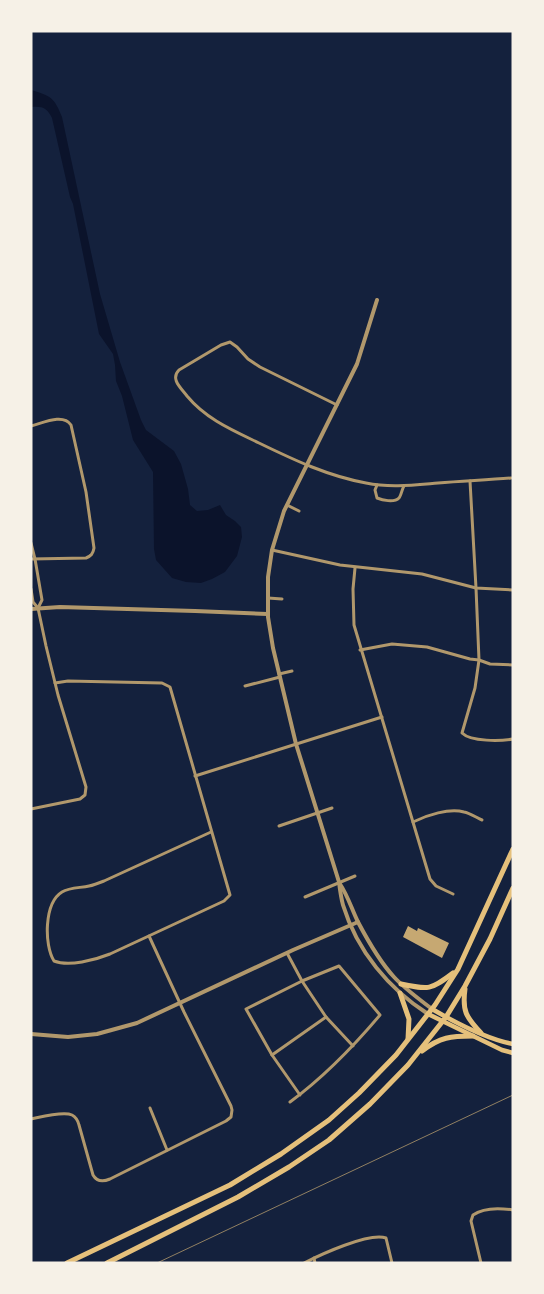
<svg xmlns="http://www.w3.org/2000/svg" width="544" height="1294" font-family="'DM Sans',sans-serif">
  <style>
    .water { fill: #0b132b }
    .building { fill: #c6a872 }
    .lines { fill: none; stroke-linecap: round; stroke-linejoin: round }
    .minor { stroke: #b1986c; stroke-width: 3 }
    .tertiary { stroke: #b1986c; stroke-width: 4 }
    .secondary { stroke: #e5c07b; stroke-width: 4.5 }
    .primary { stroke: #e5c07b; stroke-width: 5 }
    .rail { stroke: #918062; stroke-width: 1 }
  </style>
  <rect width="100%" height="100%" fill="#14213d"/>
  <path class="water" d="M31,90C51,96 54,97 62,117L100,294L120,362L141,420L146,430L174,451L181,464L188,489L190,505L197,511L208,510L220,505L226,515L235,521L241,527L242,537L237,556L225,572L212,579L201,583L186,582L172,578L156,560L154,549L153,472L133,440L122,396L116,381L115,365L113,354L99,334L73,204L70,197L52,118C47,108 43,106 31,107Z"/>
  <path class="building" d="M408,926L417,931L418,928L449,943L442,958L403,937Z"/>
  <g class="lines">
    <g class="minor">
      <path d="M337,405L260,367L248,359L237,347L230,342L221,345L179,370C170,379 181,388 187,396C206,419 232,430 259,443C294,460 328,476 366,483C390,488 414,485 438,483C462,481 487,480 511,478"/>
      <path d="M31,426C43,423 63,413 71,425L86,492L94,548C93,554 91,556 86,558L31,559"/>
      <path d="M470,481L476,588L479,660L475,688L462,733C471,742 501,741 513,739"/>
      <path d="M377,485L375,490L377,498C382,500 394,503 399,498C401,496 402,489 404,486"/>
      <path d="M287,505L299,511"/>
      <path d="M31,543L35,559L42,600L38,608"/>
      <path d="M272,550L340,565L422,574L476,588L513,590"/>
      <path d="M355,568L353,589L354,625L430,879L436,886L453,894"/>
      <path d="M31,589L33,602L38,608L46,646L58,695L86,787L85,795L80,799L31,809"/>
      <path d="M268,598L282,599"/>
      <path d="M360,650L392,644L427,647L470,659L479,660L490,664L513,665"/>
      <path d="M279,674L292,671"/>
      <path d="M55,683L68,681L162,683L170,687L230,895L224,901L110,954C95,960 69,967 54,961C44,945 44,903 62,892C70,887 81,888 89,886C94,885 99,883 104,881L211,832"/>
      <path d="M245,686L280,677"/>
      <path d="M195,776L382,717"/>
      <path d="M413,822C427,815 449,808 464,812C470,813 477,818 482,820"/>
      <path d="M279,826L332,808"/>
      <path d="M305,897L355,876"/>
      <path d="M287,953L302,981L326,1017L353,1046"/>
      <path d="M272,1055L326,1017"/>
      <path d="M290,1102C324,1077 353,1047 380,1015L339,966L302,981L246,1009L272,1055L300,1095"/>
      <path d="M150,1108L167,1150"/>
      <path d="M31,1119C41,1117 63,1111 72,1115C76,1117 78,1121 79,1125L93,1175C97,1182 103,1182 110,1179L226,1121L231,1117L232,1110L231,1106L184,1012L149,936"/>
      <path d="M314,1258L315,1263"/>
      <path d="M304,1263C320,1255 369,1232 386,1238L392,1263"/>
      <path d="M481,1263L471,1221L473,1215C483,1208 500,1208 513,1210"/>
    </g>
    <g class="tertiary">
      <path d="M377,300L357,364L284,511L272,550L268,577V617L273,648L296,744L339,882C340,890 341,898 343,905C357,951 389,989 428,1014"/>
      <path d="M31,609L60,607L195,611L267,614"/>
      <path d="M340,884C348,896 352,910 358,922C368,941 380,962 394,977C405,989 419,999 432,1009"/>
      <path d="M31,1034L68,1037L97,1034L137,1023L293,950L358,922"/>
    </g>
    <g class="secondary">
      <path d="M432,1009C456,1023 486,1039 513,1044"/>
      <path d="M428,1014L502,1050L513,1053"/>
    </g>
    <g class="primary">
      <path d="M401,984C429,990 431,990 453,973"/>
      <path d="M465,989C462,1011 466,1017 481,1033"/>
      <path d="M400,993L409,1019L408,1039"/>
      <path d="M422,1051C440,1037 451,1036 473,1036"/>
      <path d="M67,1263L230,1185L281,1154L329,1120L359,1093L396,1055L435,1005L458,969L513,849"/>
      <path d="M107,1263L238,1197L289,1167L329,1140L370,1104L408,1065L446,1017L465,986L490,939L513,888"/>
    </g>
    <path class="rail" d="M157,1263L513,1095"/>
  </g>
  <rect width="544" height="1294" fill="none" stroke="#f6f1e7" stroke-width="65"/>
</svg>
